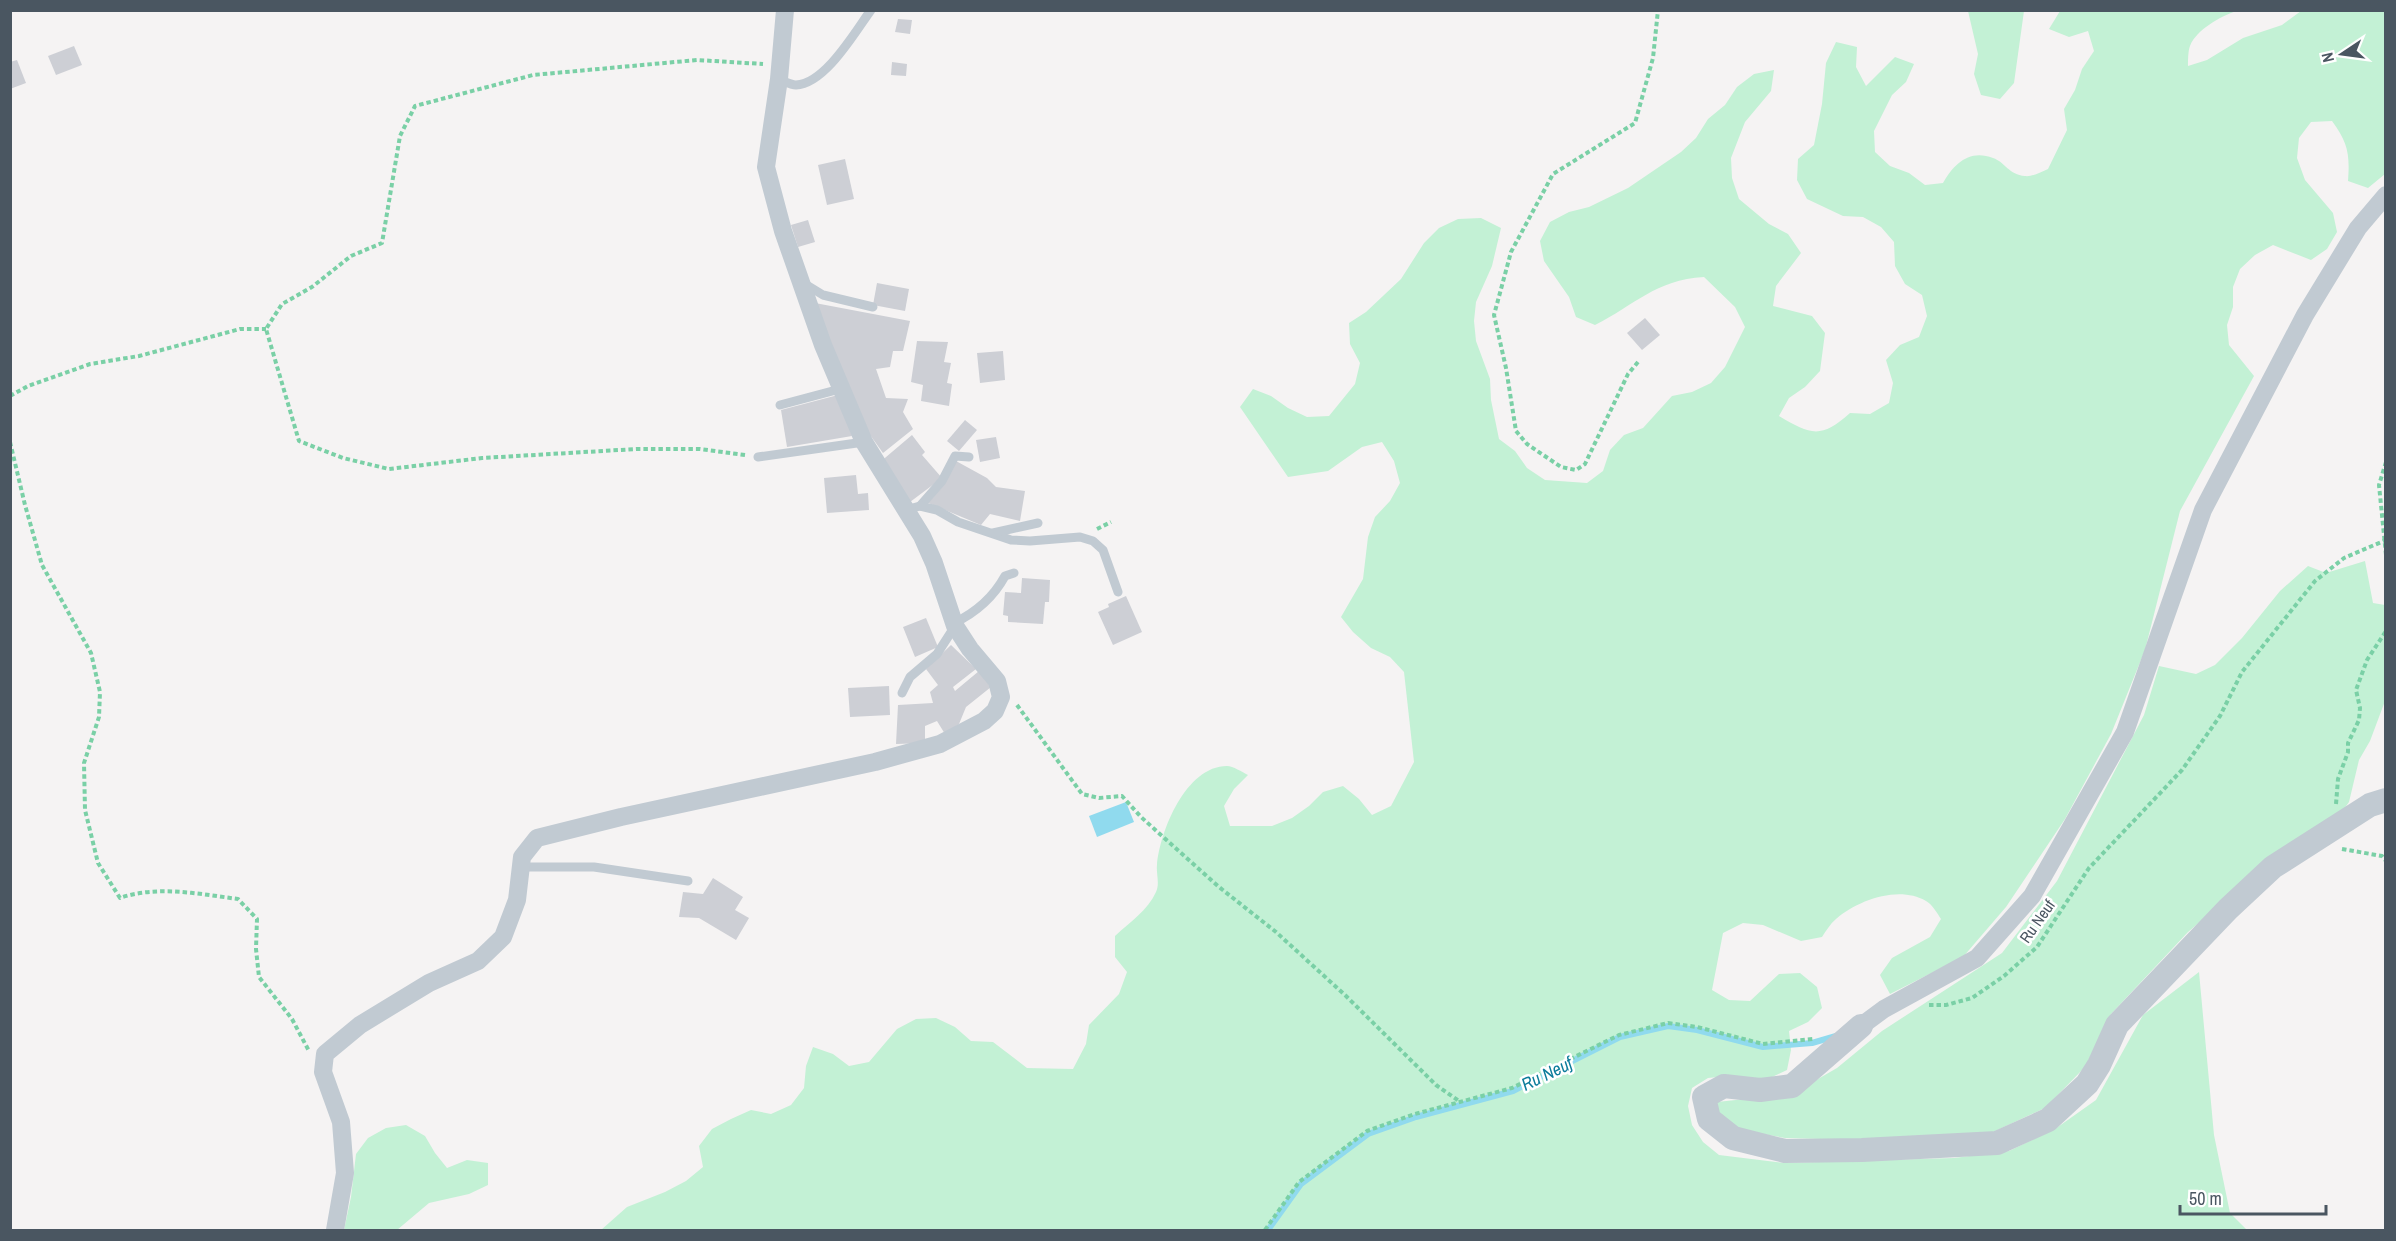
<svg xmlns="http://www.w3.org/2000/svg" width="2396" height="1241" font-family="'Archivo Narrow',sans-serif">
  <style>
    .green { fill: #c3f1d5 }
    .water { fill: #90daee }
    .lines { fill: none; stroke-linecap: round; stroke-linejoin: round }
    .stream { stroke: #90daee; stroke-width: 6 }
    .building { fill: #cdcfd5 }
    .path { stroke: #7ad0a6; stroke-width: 4; stroke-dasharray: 4.5 3; stroke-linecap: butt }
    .service { stroke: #c1cad2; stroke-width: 9 }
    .minor { stroke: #c1cad2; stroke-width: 18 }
    .tertiary { stroke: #c1cad2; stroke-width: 24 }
    .labels { text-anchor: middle; stroke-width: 5; stroke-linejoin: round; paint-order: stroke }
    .street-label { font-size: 16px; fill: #4a5661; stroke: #fff }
    .water-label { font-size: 18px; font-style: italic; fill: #0c7c9b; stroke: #fff }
  </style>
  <rect width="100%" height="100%" fill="#f5f3f3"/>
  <g class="green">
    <path d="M1968,11H2024L2014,83L2000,99L1981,95L1974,74L1978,54Z"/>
    <path d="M2060,11H2236C2220,17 2197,29 2190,46C2188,51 2188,61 2188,66L2207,60L2243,38L2282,25L2301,11H2385V174L2368,188L2348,181C2350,154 2348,143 2332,121L2311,122L2299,138L2297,158L2305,180L2333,213L2337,232L2327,249L2311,260L2273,245L2255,255L2240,269L2233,287V307L2227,325L2229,345L2254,376L2180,511L2145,650L2111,734L2065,819L2006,907L1963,957L1890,994L1880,975L1892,958L1930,937L1941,919C1937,913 1932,904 1926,901C1899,885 1858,900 1836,919C1830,924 1826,931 1822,937L1801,941L1763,925L1743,923L1723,933L1712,990L1729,1000L1750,1001L1779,974L1800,973L1817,987L1822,1008L1808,1022L1789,1031L1791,1050L1787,1070L1768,1079L1729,1076L1708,1078L1692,1088L1688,1106L1692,1125L1703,1142L1719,1155L1785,1163L1954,1158L2009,1151L2055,1129L2096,1100L2143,1015L2199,972L2214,1135L2230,1213L2247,1230H601L627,1207L665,1192L686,1181L703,1167L699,1146L712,1129L731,1119L751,1110L771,1114L791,1105L804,1088L806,1066L813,1047L833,1054L849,1066L869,1062L897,1029L916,1019L936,1018L955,1027L971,1041L993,1042L1027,1068L1073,1069L1086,1044L1089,1025L1119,994L1127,972L1115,957V936C1130,922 1148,910 1156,892C1160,884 1156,873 1157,865C1160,831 1186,766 1227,766C1233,766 1242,772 1248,775L1234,789L1224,806L1230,826H1272L1292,818L1309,806L1323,792L1343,786L1359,799L1372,815L1391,806L1414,762L1404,672L1390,657L1371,648L1353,632L1341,617L1363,579L1368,537L1375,517L1390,501L1400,483L1394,461L1382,442L1362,447L1328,471L1288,477L1240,407L1253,389L1271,396L1288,408L1307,417L1329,416L1355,384L1360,363L1350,344L1349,323L1366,312L1401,279L1424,243L1439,228L1458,219L1481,218L1501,228L1492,266L1476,302L1474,321L1476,341L1490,379L1491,400L1499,439L1515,451L1527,468L1545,480L1587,483L1603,471L1610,450L1624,435L1643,428L1672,396L1692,392L1711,383L1725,367L1745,327L1735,307L1704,277C1655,280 1635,305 1595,325L1576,317L1569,297L1544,261L1540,241L1550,222L1569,212L1589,207L1628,188L1681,152L1696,138L1708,119L1725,105L1737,87L1754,74L1774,70L1771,91L1745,122L1731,158L1732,178L1739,199L1769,224L1788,234L1801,253L1776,286L1773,306L1812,316L1825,333L1820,371L1805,387L1789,398L1779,416C1811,435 1821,439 1850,413L1870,414L1889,403L1893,383L1886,360L1900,345L1919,337L1927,316L1922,295L1905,284L1895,266L1894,242L1881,227L1863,217L1843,216L1807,199L1797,180L1798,159L1814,145L1822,104L1826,63L1836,42L1857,47L1856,67L1866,86L1895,57L1914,64L1906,82L1892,95L1874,131L1875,152L1890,166L1909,173L1925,185L1943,183C1954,164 1969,149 1993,158C2005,162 2009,175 2025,176C2032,177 2041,172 2048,169L2067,130L2064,109L2075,90L2082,69L2094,51L2088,31L2069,37L2049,29Z"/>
    <path d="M2365,561L2373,603L2385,605V701L2370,741L2359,760L2349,802L2344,809L2280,854L2188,932L2111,1014L2085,1067L2045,1108L1993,1132L1857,1140L1785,1138L1735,1129L1718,1114L1717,1102L1792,1094L1837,1068L1882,1031L2002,953L2057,881L2144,715L2159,666L2196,674L2215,665L2242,638L2280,591L2308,566L2326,573Z"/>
    <path d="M406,1125L425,1136L435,1153L447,1168L467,1160L488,1163V1185L469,1194L429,1203L397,1230H344L351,1197L356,1154L368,1138L386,1128Z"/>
  </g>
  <path class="water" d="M1126,802L1134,822L1097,837L1089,816Z"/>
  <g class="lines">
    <path class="stream" d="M1268,1230L1301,1184L1368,1134L1416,1117L1513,1091L1620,1037L1668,1026L1697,1030L1763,1047L1812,1043L1836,1036"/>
  </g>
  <g class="building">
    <path d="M898,19L912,20L910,34L895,32Z"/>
    <path d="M74,46L82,65L56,75L48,56Z"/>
    <path d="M17,60L26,83L10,89V62Z"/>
    <path d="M892,62L907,64L906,76L891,75Z"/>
    <path d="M845,159L854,199L827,205L818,165Z"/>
    <path d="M808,220L815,242L798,247L791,225Z"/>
    <path d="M877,283L909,289L905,311L873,305Z"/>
    <path d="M815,303L910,321L903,351H893L890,367L876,369L886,398L908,399L903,412L913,429L883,453L863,425Z"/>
    <path d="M1645,318L1660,335L1642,350L1627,333Z"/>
    <path d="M917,341L948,342L944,362L951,363L947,383L952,384L949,406L921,401L923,385L911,382Z"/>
    <path d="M1003,351L1005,380L980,383L977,353Z"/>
    <path d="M838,395L852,436L787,447L781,410Z"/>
    <path d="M965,420L977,430L959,451L947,441Z"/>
    <path d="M912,435L925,452L922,455L942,478L910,502L879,463Z"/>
    <path d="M996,437L1000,458L980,462L976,440Z"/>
    <path d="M956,461L987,478L996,487L1025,491L1020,521L990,514L981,525L926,502Z"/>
    <path d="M856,475L858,494L868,493L869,510L827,513L824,478Z"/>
    <path d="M1022,578L1050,580L1049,602H1045L1043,624L1008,622V616L1003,615L1005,592L1021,593Z"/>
    <path d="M1126,596L1142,632L1113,645L1098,612L1109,607L1108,604Z"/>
    <path d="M926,618L938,647L915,657L903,627Z"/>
    <path d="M951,645L976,669L953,687L955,691L979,671L991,687L966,707L959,724L945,734L937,721L925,726V743L896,744L898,705L933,703L930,692L938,685L926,669Z"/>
    <path d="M889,686L890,715L850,717L848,688Z"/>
    <path d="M713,878L743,897L735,910L749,918L736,940L699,918L679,917L683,892L703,894Z"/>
  </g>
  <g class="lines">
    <g class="path">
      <path d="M1638,362L1628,374L1585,464L1576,470L1561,467L1527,444L1516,431L1506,368L1494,315L1511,252L1553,174L1635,123L1653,58L1658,10"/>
      <path d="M10,396L28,386L90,364L139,356L240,329H266"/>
      <path d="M10,442L25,505L42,565L91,653L100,692L99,717L84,763L85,810L98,863L120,898C157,885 200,894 238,899L257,919L256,949L259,977L292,1019L309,1051"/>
      <path d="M745,455L700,449H637L482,458L389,469L343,458L299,441L266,329L282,304L312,287L351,256L382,243L400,136L415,106L533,75L697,60L763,64"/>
      <path d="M2386,462L2379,485L2386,555"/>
      <path d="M1097,529L1111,522"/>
      <path d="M1017,705L1082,794L1099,798L1122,796L1141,817L1219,887L1276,932L1346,996L1436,1085L1459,1101"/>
      <path d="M2336,804L2338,779L2348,752V743L2359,720L2360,708L2356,690L2367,660L2386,631"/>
      <path d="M2342,849L2382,856L2386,861"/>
      <path d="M1929,1005H1946L1972,998L2004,976L2037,947L2089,868L2182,770L2220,716L2242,672L2315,581L2344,558L2386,540"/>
      <path d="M1265,1230L1299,1182L1367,1131L1415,1114L1512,1088L1619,1035L1668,1023L1697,1027L1763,1044L1813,1039"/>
    </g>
    <g class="service">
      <path d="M779,79C784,81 791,85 796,85C825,84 855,32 871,10"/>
      <path d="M805,284L823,295L873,307"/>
      <path d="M780,405L840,389"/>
      <path d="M758,457L864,442"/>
      <path d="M920,506L942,481L955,456L969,457"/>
      <path d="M905,510L920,506L937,510L958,522L1011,540L1030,541L1080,537L1093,541L1103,550L1118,592"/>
      <path d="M993,533L1038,523"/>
      <path d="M954,623C977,612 993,598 1005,576L1014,573"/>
      <path d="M902,693L910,677L937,654L955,626"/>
      <path d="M521,867H594L688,881"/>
    </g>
    <g class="minor">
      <path d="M1861,1026L1884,1009L1977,958L2032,896L2125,732L2203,510L2305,315L2358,228L2386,195"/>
      <path d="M335,1230L345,1173L341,1122L323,1072L325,1054L360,1025L429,983L478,961L503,937L517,900L522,857L537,838L621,817L875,762L940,744L984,721L995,711L1001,697L997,681L970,649L955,626L934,563L922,536L864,442L823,345L783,231L766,167L779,79L785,10"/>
    </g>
    <path class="tertiary" d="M1861,1026L1792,1086L1760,1090L1724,1086L1704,1097L1709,1119L1733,1138L1785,1151L1862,1150L1997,1143L2048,1120L2087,1084L2099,1065L2117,1025L2228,909L2273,867L2370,805L2386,800"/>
  </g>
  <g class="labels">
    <g class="street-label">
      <text transform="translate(2037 921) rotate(-55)" y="6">Ru Neuf</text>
    </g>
    <g class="water-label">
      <text transform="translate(1547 1074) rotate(-26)" y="6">Ru Neuf</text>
    </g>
  </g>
  <rect width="2396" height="1241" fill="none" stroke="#4a5661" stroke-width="24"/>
  <g transform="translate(2342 54) rotate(257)" stroke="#ffffff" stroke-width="4.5" paint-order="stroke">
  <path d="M0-4.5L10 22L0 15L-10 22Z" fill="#4a5661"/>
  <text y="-9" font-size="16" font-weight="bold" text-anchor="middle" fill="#4a5661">N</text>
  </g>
  <path d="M2180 1205v9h146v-9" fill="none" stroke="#4a5661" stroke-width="3"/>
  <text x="2189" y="1205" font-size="18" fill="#4a5661" stroke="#ffffff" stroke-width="4.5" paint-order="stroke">50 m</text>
</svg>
